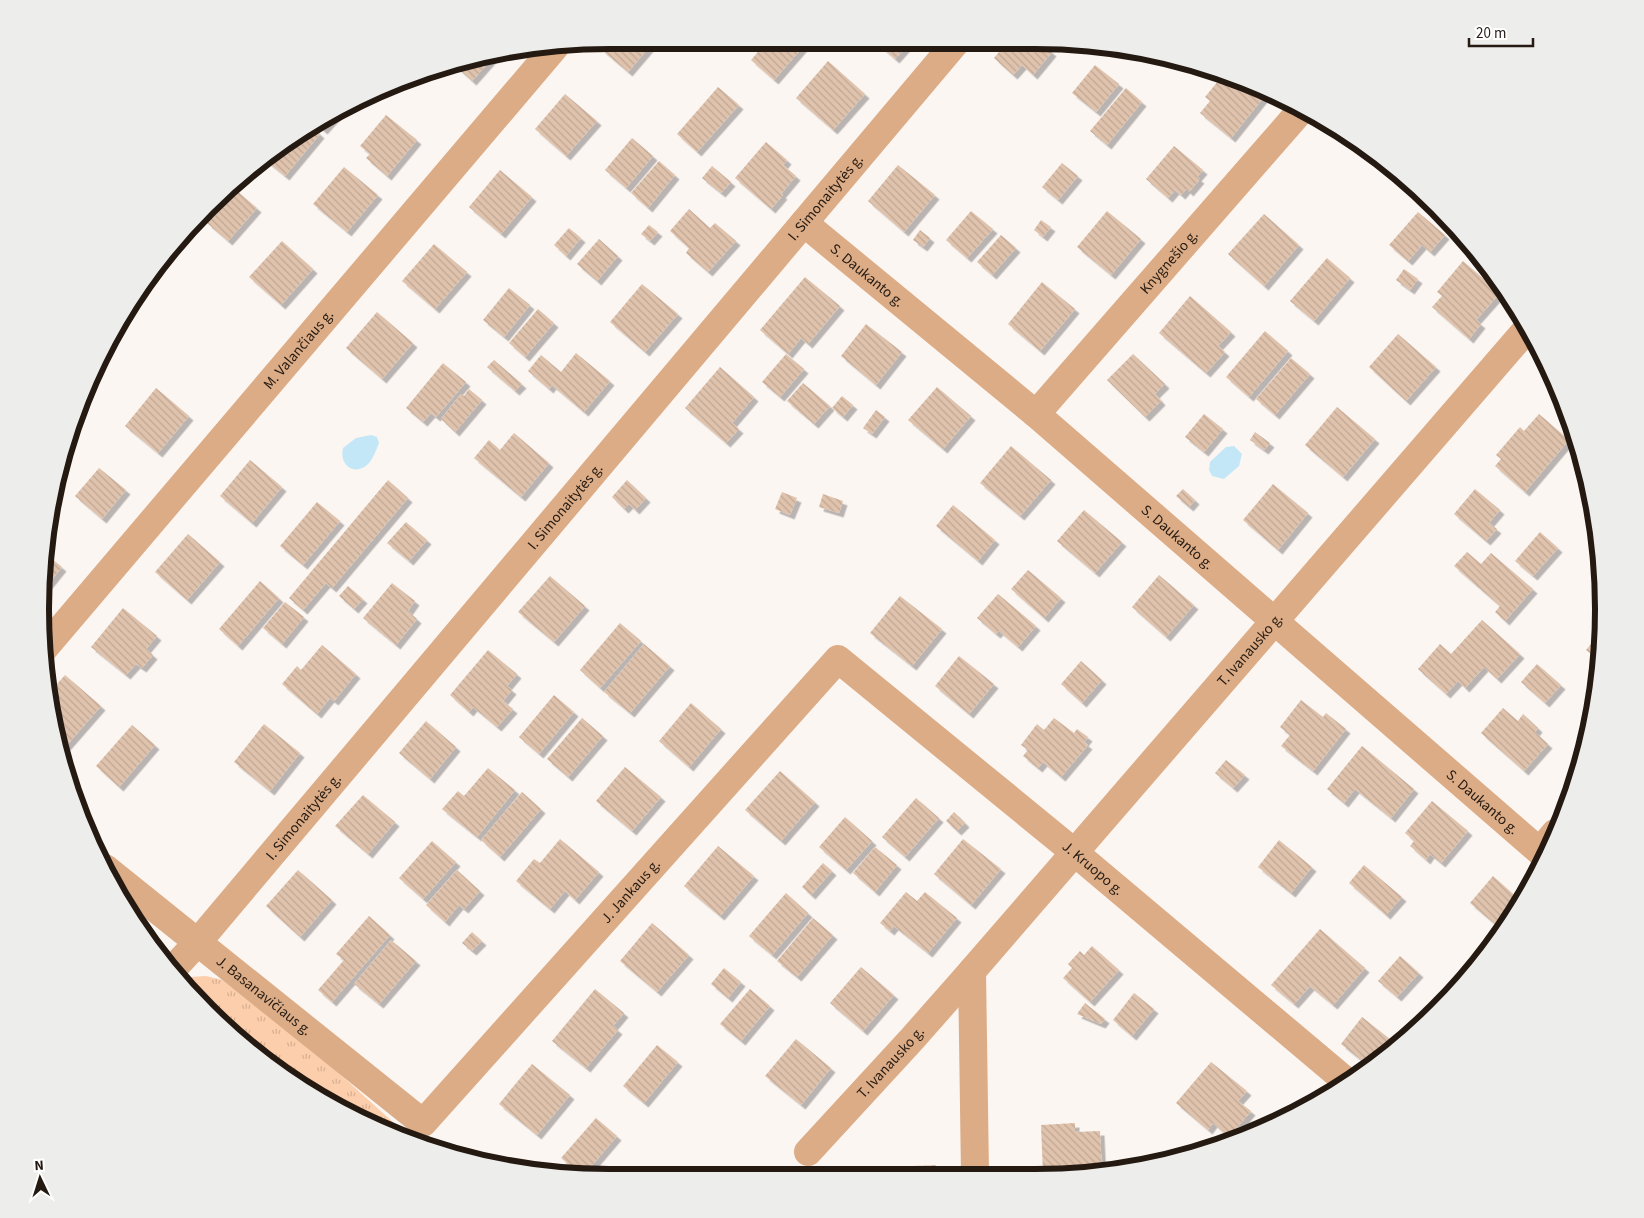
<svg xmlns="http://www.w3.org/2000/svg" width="1644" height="1218" font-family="'Source Sans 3',sans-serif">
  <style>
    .grass { fill: url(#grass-tufts) }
    .water { fill: #c3e7f6 }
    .building { fill: url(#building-back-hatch); filter: url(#shadow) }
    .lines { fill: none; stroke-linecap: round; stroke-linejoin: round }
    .minor { stroke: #dcac86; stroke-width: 28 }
    .labels { text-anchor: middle; stroke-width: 4; stroke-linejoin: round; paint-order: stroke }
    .street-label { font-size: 15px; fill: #241a12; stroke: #fff }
    .rim { fill: none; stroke: #241a12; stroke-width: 6 }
  </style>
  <defs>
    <pattern id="grass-tufts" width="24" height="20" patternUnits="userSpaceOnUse" patternTransform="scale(1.25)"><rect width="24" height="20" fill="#fcceab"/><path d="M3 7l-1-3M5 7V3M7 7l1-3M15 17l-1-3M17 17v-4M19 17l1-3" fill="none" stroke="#d8b092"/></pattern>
    <pattern id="building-back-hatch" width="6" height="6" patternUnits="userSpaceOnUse" patternTransform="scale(1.25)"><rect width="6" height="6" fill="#e0c3ad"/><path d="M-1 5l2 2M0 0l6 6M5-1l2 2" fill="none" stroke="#c0a794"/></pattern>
    <filter id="shadow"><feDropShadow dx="4.5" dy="4.5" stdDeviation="0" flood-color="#0004"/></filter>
  </defs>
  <rect width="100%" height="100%" fill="#fcf6f2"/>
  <g class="grass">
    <path d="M126,909C142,921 150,928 153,948Z"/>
    <path d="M206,976L222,980L302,1040L404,1132L401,1134L325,1102L234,1037L183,982L190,977Z"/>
    <path d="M424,1135L430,1138L448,1153L416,1140Z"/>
  </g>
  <g class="water">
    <path d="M371,435L377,437L379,443C376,450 373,460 367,465C354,476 339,465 343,448L356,438Z"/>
    <path d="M1234,446L1242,454L1239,466L1224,479L1212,476L1209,470L1210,462L1226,447Z"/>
  </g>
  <g class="building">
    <path d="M608,40H646L651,45L628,72L601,49Z"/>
    <path d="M768,40L808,41L774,80L751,60Z"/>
    <path d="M874,41H911L895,59Z"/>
    <path d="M1008,41H1045L1042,44L1052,52L1033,75L1022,65L1013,75L994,58Z"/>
    <path d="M495,55L472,81L452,63L461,59Z"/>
    <path d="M828,61L865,94L833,130L796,98Z"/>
    <path d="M1095,65L1119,84L1096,112L1072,93Z"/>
    <path d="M1223,75L1237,85L1240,81L1263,90L1267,93L1231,138L1200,113L1210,101L1205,97Z"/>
    <path d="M718,87L739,105L697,152L677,134Z"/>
    <path d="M1126,88L1142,102L1107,145L1090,131Z"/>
    <path d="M565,94L597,121L566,156L535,129Z"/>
    <path d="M343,108L323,130L315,123L324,116Z"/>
    <path d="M386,115L417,140L387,176L366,158L370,154L360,146Z"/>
    <path d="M311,126L320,134L285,176L264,159Z"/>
    <path d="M632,138L653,156L626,188L605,170Z"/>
    <path d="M766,142L787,160L783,165L796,176L781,194L783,195L771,209L735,178Z"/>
    <path d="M1174,146L1203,170L1197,177L1200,179L1189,192L1186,189L1181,195L1175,190L1168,198L1146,179Z"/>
    <path d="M659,161L675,175L648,208L631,193Z"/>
    <path d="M1062,163L1078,176L1058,200L1042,187Z"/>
    <path d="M898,165L935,195L904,232L868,201Z"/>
    <path d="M712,166L731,182L721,193L702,178Z"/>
    <path d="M344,167L378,195L347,232L313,204Z"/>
    <path d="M500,170L532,197L501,234L469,207Z"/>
    <path d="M236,190L257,208L228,241L207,223Z"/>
    <path d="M689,209L710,228L715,223L736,241L708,272L686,253L689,248L670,231Z"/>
    <path d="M971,211L993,229L967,258L946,240Z"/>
    <path d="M1107,211L1141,239L1111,275L1077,247Z"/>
    <path d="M1418,212L1445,235L1430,252L1422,245L1408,261L1389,245Z"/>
    <path d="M1264,214L1299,245L1264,286L1228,254Z"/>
    <path d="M1041,220L1051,227L1043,237L1034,230Z"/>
    <path d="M649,225L658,232L650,241L641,234Z"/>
    <path d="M569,228L581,238L566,256L554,245Z"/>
    <path d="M920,230L930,238L923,247L913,240Z"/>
    <path d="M1001,235L1016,248L992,275L977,262Z"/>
    <path d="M599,239L618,256L597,281L577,264Z"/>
    <path d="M282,241L313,269L281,305L249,277Z"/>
    <path d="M434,244L467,272L435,309L402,281Z"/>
    <path d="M1327,258L1350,278L1314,321L1290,301Z"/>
    <path d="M1463,261L1500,293L1476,320L1481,324L1469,339L1432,307L1442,296L1437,292Z"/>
    <path d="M1404,269L1418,279L1410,290L1396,280Z"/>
    <path d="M805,277L840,306L808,344L801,338L788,354L760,330Z"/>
    <path d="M1042,282L1075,309L1040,351L1008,324Z"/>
    <path d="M642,284L678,314L645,352L610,322Z"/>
    <path d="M509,288L530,305L504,337L483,320Z"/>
    <path d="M1190,296L1231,332L1218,346L1225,352L1206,373L1159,333Z"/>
    <path d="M538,309L554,323L525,357L509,343Z"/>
    <path d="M377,312L413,343L382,379L346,348Z"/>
    <path d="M866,324L902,352L876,385L841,356Z"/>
    <path d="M1265,331L1288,351L1249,397L1226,377Z"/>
    <path d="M1398,334L1436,367L1406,401L1369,367Z"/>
    <path d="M576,353L610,381L584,412L552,385L549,389L528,371L541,355L561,372Z"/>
    <path d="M786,354L804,369L780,397L762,382Z"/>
    <path d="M1133,354L1165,384L1155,394L1161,401L1145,417L1107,380Z"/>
    <path d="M1291,358L1310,374L1275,415L1256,399Z"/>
    <path d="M494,360L522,384L515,391L487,367Z"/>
    <path d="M443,363L466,382L436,417L431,413L423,422L406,408Z"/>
    <path d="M720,367L754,397L732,423L739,429L726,443L685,408Z"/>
    <path d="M803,383L830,406L814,424L787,401Z"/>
    <path d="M937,387L971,416L943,449L908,420Z"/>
    <path d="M156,388L189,416L158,453L125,426Z"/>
    <path d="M469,389L482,400L455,432L441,419L461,394L464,396Z"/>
    <path d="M842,396L853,405L843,417L832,408Z"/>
    <path d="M1337,407L1375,439L1343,477L1305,445Z"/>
    <path d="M876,410L885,417L872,434L863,428Z"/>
    <path d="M1204,414L1223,429L1204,452L1185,437Z"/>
    <path d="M1539,414L1569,440L1525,492L1495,466L1501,459L1496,455L1520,427L1524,431Z"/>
    <path d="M1255,432L1270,443L1264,450L1250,440Z"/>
    <path d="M514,433L549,463L521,497L474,458L489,440L500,450Z"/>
    <path d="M1011,446L1051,480L1020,516L980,483Z"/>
    <path d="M250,460L282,487L252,523L220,496Z"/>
    <path d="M99,468L126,490L102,519L75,496Z"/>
    <path d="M388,480L408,498L332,588L326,583L303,610L289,598Z"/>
    <path d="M627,480L646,498L635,510L629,504L624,509L612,497Z"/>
    <path d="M1273,484L1308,513L1278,550L1243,520Z"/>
    <path d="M1183,489L1195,500L1189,507L1176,496Z"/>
    <path d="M1475,489L1500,510L1489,523L1497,529L1486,541L1454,514Z"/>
    <path d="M782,492L797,498L790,515L775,509Z"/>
    <path d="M823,494L843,501L839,513L819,507Z"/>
    <path d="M317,502L340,521L303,565L280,546Z"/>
    <path d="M953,505L995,540L978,561L936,526Z"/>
    <path d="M1084,510L1122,542L1095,573L1057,541Z"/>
    <path d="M406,522L427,540L409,561L387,543Z"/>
    <path d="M1540,532L1558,548L1533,576L1515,561Z"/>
    <path d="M188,534L220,562L187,600L155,572Z"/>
    <path d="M1467,552L1481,564L1491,553L1533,589L1505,621L1495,612L1500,606L1454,566Z"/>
    <path d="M47,555L62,567L45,588L47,563Z"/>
    <path d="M1028,570L1061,598L1044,618L1011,589Z"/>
    <path d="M1159,575L1194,605L1166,637L1132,607Z"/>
    <path d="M550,576L585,606L554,642L518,612Z"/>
    <path d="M260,581L279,598L238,646L219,629Z"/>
    <path d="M392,583L415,601L408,611L417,619L396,645L363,618Z"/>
    <path d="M348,586L363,599L354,609L339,596Z"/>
    <path d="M998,594L1036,626L1018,647L999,631L996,634L977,618Z"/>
    <path d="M900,596L942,629L912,666L870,633Z"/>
    <path d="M285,602L304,617L282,644L263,628Z"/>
    <path d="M123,608L157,636L146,649L153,655L142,668L136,664L126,675L91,647Z"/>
    <path d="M1482,620L1520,654L1497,679L1484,667L1465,688L1458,681L1446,694L1418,669L1440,644L1451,654Z"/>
    <path d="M620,623L641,641L600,688L580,670Z"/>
    <path d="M1601,632V639L1600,661L1586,650Z"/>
    <path d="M644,644L670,666L630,713L604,692Z"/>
    <path d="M322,645L356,674L334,701L330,698L317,714L282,684L297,666L301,670Z"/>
    <path d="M488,650L517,674L507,686L512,690L503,701L513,709L497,727L473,707L469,712L450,695Z"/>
    <path d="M959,656L994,684L969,714L935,686Z"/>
    <path d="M1081,661L1102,680L1082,703L1061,684Z"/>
    <path d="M1537,664L1561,685L1545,703L1521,682Z"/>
    <path d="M65,675L101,706L66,746L60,740L50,692Z"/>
    <path d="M554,695L574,712L539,754L519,737Z"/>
    <path d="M1301,700L1323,717L1326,713L1346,729L1313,771L1281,746L1290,735L1280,727Z"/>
    <path d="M691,703L721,729L689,767L659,741Z"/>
    <path d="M1503,708L1518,721L1523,714L1538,728L1535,732L1548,744L1524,771L1481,733Z"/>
    <path d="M582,718L603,736L568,777L547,759Z"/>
    <path d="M1054,718L1074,733L1077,729L1088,737L1084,742L1088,745L1061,777L1043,762L1038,768L1023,756L1028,750L1021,745L1037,724L1044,730Z"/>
    <path d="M426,721L456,747L430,779L399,753Z"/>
    <path d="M264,724L300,753L270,791L234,762Z"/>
    <path d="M132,725L155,745L119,787L96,766Z"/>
    <path d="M1362,746L1414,789L1391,818L1355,789L1344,803L1327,789Z"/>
    <path d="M1226,760L1245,775L1233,788L1215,773Z"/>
    <path d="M625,767L661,797L632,831L596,801Z"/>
    <path d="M488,768L515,790L477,837L442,809L458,791L464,796Z"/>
    <path d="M780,771L815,802L781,841L745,810Z"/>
    <path d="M522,792L541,809L500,857L481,840Z"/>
    <path d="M363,795L395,822L368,854L335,826Z"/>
    <path d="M916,798L939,818L905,857L882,837Z"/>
    <path d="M1432,801L1468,831L1441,863L1430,854L1426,860L1410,846L1414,841L1405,833Z"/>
    <path d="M954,812L965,823L957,831L946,821Z"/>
    <path d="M845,817L872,841L846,870L819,847Z"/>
    <path d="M560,839L599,872L575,900L565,891L550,909L516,881L534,859L540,863Z"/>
    <path d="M963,839L1001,869L971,905L934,874Z"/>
    <path d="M1279,840L1312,867L1291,893L1258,867Z"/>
    <path d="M432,841L456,862L423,899L399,878Z"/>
    <path d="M718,846L754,876L720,916L684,886Z"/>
    <path d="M875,847L897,865L875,892L853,873Z"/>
    <path d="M823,863L832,871L811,895L802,887Z"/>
    <path d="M1364,865L1402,897L1386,915L1349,883Z"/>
    <path d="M298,870L332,900L300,937L266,906Z"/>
    <path d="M457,870L480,891L464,909L459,905L445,922L426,905Z"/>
    <path d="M1493,876L1522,902L1502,930L1470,903Z"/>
    <path d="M906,892L917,901L925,892L957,918L928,953L894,926L890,931L880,923Z"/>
    <path d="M786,893L808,913L772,955L749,936Z"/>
    <path d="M369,916L390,935L332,1002L318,990L344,960L336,954Z"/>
    <path d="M813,918L833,935L797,977L777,961Z"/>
    <path d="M652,923L689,955L657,992L620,961Z"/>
    <path d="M1320,929L1365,968L1333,1005L1310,986L1294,1004L1271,985Z"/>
    <path d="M472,932L482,941L472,951L462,943Z"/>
    <path d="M391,940L416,961L379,1004L354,984Z"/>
    <path d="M1092,946L1119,970L1090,1002L1063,978L1072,968L1068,964L1080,951L1084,955Z"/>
    <path d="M1400,956L1419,973L1397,997L1378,981Z"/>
    <path d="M861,967L894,995L863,1031L830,1003Z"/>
    <path d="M724,968L741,982L728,998L711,984Z"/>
    <path d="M595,989L624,1013L613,1026L618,1030L586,1068L552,1041Z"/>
    <path d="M750,989L770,1006L741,1041L720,1024Z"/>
    <path d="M1134,993L1154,1009L1132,1036L1113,1020Z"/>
    <path d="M1085,1003L1105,1019L1101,1024L1077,1014Z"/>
    <path d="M1362,1017L1395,1043L1379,1062L1370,1067L1341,1044Z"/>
    <path d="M796,1039L831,1068L801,1105L765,1076Z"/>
    <path d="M657,1045L678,1062L644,1103L623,1086Z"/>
    <path d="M1211,1062L1247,1091L1238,1101L1251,1111L1229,1137L1213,1123L1208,1130L1176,1103Z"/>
    <path d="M532,1064L570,1095L537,1135L499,1104Z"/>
    <path d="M1277,1113L1283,1117L1267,1127V1126Z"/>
    <path d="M596,1118L617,1136L583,1176L561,1158Z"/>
    <path d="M1075,1123V1132L1100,1131L1102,1173L1043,1174L1041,1125Z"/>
    <path d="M936,1165V1174L888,1175V1167Z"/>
    <path d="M602,1170L610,1176L596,1177Z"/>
  </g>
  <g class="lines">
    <g class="minor">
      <path id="s1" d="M804,223L1036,414L1545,856"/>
      <path id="s2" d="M1036,414L1303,108"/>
      <path id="s3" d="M42,651L555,47"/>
      <path d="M1540,851L1555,833"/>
      <path id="s4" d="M105,868L423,1123L838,659L1074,852L1346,1081"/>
      <path id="s5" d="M172,970L197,943L957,41"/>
      <path id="s6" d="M808,1152L912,1039L972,971"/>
      <path id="s7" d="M975,1174L972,971L1527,329"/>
    </g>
  </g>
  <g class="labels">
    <g class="street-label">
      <text dy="5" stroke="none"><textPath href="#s5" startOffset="1012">I. Simonaitytės g.</textPath></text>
      <text dy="5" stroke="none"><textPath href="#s2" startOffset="202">Knygnešio g.</textPath></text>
      <text dy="5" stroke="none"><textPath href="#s1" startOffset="82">S. Daukanto g.</textPath></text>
      <text dy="5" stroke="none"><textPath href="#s3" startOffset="396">M. Valančiaus g.</textPath></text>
      <text dy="5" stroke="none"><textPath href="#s5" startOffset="608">I. Simonaitytės g.</textPath></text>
      <text dy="5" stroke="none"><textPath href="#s1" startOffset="488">S. Daukanto g.</textPath></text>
      <text dy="5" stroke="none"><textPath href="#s7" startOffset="628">T. Ivanausko g.</textPath></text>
      <text dy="5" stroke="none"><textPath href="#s1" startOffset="892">S. Daukanto g.</textPath></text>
      <text dy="5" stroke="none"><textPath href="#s5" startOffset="202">I. Simonaitytės g.</textPath></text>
      <text dy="5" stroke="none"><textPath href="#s4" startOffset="1360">J. Kruopo g.</textPath></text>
      <text dy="5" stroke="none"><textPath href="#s4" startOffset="719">J. Jankaus g.</textPath></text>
      <text dy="5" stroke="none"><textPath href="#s4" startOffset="204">J. Basanavičiaus g.</textPath></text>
      <text dy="5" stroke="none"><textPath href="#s6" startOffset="122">T. Ivanausko g.</textPath></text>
    </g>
  </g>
  <path d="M0 0H1644V1218H0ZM609 49H1035A560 560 0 0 1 1595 609V609A560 560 0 0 1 1035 1169H609A560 560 0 0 1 49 609V609A560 560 0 0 1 609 49Z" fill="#ededec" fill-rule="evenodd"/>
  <path class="rim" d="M609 49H1035A560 560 0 0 1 1595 609V609A560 560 0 0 1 1035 1169H609A560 560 0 0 1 49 609V609A560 560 0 0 1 609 49Z"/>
  <g transform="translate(40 1178) rotate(356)" stroke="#ffffff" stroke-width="4" paint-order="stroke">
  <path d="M0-4L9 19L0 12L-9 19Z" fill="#241a12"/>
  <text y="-8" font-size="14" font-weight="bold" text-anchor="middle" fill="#241a12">N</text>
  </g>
  <path d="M1469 38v8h64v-8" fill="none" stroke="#241a12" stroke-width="2.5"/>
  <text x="1476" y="38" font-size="15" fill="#241a12" stroke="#ffffff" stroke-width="4" paint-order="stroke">20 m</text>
</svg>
